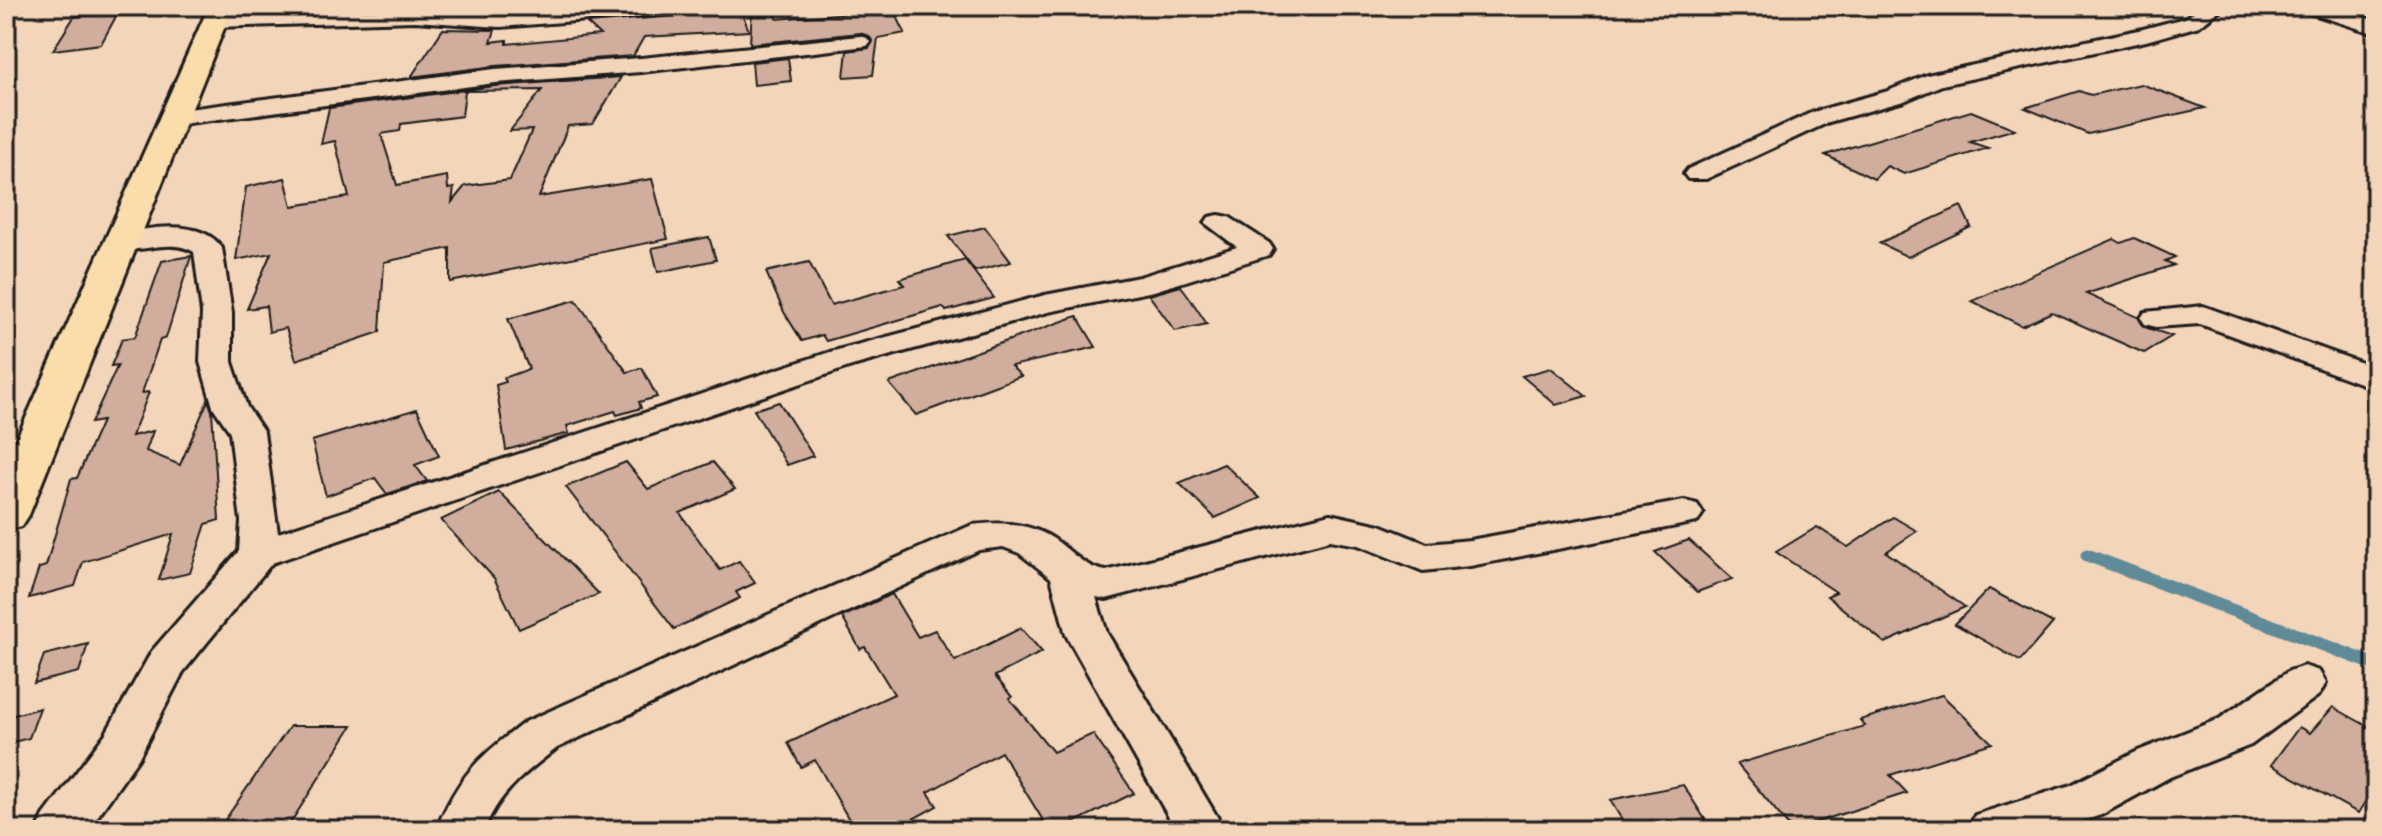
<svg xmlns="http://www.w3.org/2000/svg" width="2382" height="836" font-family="'Patrick Hand',sans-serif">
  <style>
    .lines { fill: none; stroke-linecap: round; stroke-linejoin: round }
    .stream { stroke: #5e8a98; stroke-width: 13 }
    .building { fill: #d0ad9d; stroke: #1c1c1c; stroke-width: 2; fill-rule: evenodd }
    .minor-casing { stroke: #1c1c1c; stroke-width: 6 }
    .major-casing { stroke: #1c1c1c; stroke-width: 6 }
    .minor { fill: #f3d5b9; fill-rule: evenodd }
    .major { fill: #faddab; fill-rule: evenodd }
  </style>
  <rect width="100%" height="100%" fill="#f3d5b9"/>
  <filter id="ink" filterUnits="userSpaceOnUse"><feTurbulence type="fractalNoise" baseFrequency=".0125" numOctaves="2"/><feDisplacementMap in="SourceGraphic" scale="16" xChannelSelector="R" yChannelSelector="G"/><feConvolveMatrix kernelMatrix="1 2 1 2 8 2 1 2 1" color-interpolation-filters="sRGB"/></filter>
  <g filter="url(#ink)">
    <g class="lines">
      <path class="stream" d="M2087,555L2376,665"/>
    </g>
    <g class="building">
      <path d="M774,6L777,19L860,12L858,6H892L905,33L878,38L873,75L844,77L847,51L869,48L873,42L869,36L860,33L750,44L752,9Z"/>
      <path d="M740,7L749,31L644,37L633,56L495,66L411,77L443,29L495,30L491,42L507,40V44L600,35L587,23L689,15Z"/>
      <path d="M119,11L101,44L53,50L74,17Z"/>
      <path d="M788,58L791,81L754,85L752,62Z"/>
      <path d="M621,77L593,124L568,126L539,197L652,179L668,239L450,282V248L384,262L380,332L296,360L286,328L269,332L266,306L247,309L271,253L236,260L246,187L285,178L292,206L349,197L335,141L321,144L329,108L495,86ZM542,90L510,131L532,130L510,180L465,186L452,202L454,188L448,189L447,176L397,185L381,134L400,131L401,124L462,116L465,91Z"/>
      <path d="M2141,84L2205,108L2088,134L2025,108L2079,91L2091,95Z"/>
      <path d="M1971,111L2015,129L1970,142L1988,148L1904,174L1887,166L1874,179L1825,155Z"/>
      <path d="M1961,206L1971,227L1908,257L1879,243Z"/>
      <path d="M985,227L1011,262L975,271L948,236Z"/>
      <path d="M709,237L716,260L658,272L652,248Z"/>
      <path d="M2134,238L2175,257L2165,261L2174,265L2086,294L2138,317L2144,327L2172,336L2144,353L2052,312L2022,326L1972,301L2114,239L2121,243Z"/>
      <path d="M191,256L166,338L160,340L142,393L149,392L132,436L153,431L146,451L180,465L208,400L212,411L219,520L206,524L190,573L159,580L173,534L83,562L75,586L29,598L39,568L46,566L71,479L77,478L102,421L91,423L118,365L111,366L122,339L135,337L162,261Z"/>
      <path d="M965,260L994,298L946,311L943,307L826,341L822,335L802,341L784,312L766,272L809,262L831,305L904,285L899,279Z"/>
      <path d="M1181,286L1187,294L1207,324L1175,331L1149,295Z"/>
      <path d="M576,300L627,372L642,368L657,397L639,402L641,408L617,415L615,411L567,426L569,433L506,450L496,385L506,382L504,378L529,369L508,319Z"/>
      <path d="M1077,316L1096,347L1011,366L1021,376L916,415L889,383Z"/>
      <path d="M1551,368L1586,396L1556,405L1522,376Z"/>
      <path d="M779,402L813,456L787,465L754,410Z"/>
      <path d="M417,409L439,456L415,465L427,481L387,494L375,478L326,496L312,441Z"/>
      <path d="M626,462L648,489L713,462L735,489L680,513L720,570L739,561L755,583L736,592L740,598L674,629L566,487Z"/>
      <path d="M1224,464L1260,498L1215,518L1179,483Z"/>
      <path d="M499,492L599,594L519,629L494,578L441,520Z"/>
      <path d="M1893,517L1917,531L1886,552L1965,607L1885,643L1827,596L1836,592L1776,552L1817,527L1848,547Z"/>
      <path d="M1689,540L1732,579L1697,592L1655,552Z"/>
      <path d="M1989,589L2053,623L2020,661L1955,624Z"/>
      <path d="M892,594L918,637L935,630L955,661L1021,628L1042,652L995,676L1012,697L1009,698L1053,752L1093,734L1134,793L1059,830H1049L1001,752L928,792L937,806L893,830H855L815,760L801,767L788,743L894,694L865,647L860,649L842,617Z"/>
      <path d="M88,644L79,672L34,683L44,655Z"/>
      <path d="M1942,695L1992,743L1890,775L1907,793L1792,830L1737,764L1865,726L1860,720Z"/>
      <path d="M2333,707L2376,731V785L2358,813L2271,765L2299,727L2310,733Z"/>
      <path d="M40,708L29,738L6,744V717Z"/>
      <path d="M290,726H352L286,830H218Z"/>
      <path d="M1683,785L1712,830H1628L1610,800Z"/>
    </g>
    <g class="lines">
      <g class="minor-casing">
        <g id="minor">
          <path d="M614,6H699L689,12L500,27L415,21L214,27L204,21L214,15L415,9L500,15Z"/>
          <path d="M2202,6H2225L2199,26L2146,41L1942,85L1904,101L1829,122L1706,179H1688L1684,174L1688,169L1813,112L1888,91L1927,75L2143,29L2185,18Z"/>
          <path d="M2297,6H2327L2376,21V34L2300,10Z"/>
          <path d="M860,36L867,38L870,42L867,46L641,72L495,83L173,125L165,123L161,118L165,113L173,111L495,69L641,58Z"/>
          <path d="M1219,215L1229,217L1269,243L1273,249L1269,255L1154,291L1048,312L852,366L272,563L183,672L138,759L88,830H37L44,815L106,733L152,651L239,551L241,521L230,432L213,407L200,362L202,313L194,252C170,237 140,255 113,248L109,242L113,236C144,228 201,217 222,248L232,313V362L247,407L264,432L278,533L830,352L1045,295L1139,277L1237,247L1205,223L1209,217Z"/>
          <path d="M2203,306L2376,368V389L2200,324L2156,327L2145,324L2141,318L2145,312Z"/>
          <path d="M1684,501L1697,504L1703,513L1697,522L1470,566L1423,571L1358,545L1330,540L1106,599L1096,597L1107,633L1225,830H1176L1066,635L1051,578L1019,553L1003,547L979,550L557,748C526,772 499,792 484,830H436C459,775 478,758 525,722L972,525C999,522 1022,522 1047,535C1068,546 1081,567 1106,571L1330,514L1380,525L1427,544L1470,540Z"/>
          <path d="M2304,666L2319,671L2326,683L2319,695L2251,745L2170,777L2101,815L2056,830H1968L1975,815L2071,785L2138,751L2219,719L2289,671Z"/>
        </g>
      </g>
      <g class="major-casing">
        <path id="major" d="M209,6H233L29,515L22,526L6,530V463Z"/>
      </g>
      <use href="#minor" class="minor"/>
      <use href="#major" class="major"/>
    </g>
  </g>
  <rect width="2382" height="836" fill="none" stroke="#f3d5b9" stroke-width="32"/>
  <rect x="16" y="16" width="2350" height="804" fill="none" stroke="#1c1c1c" stroke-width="3" filter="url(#ink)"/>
</svg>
